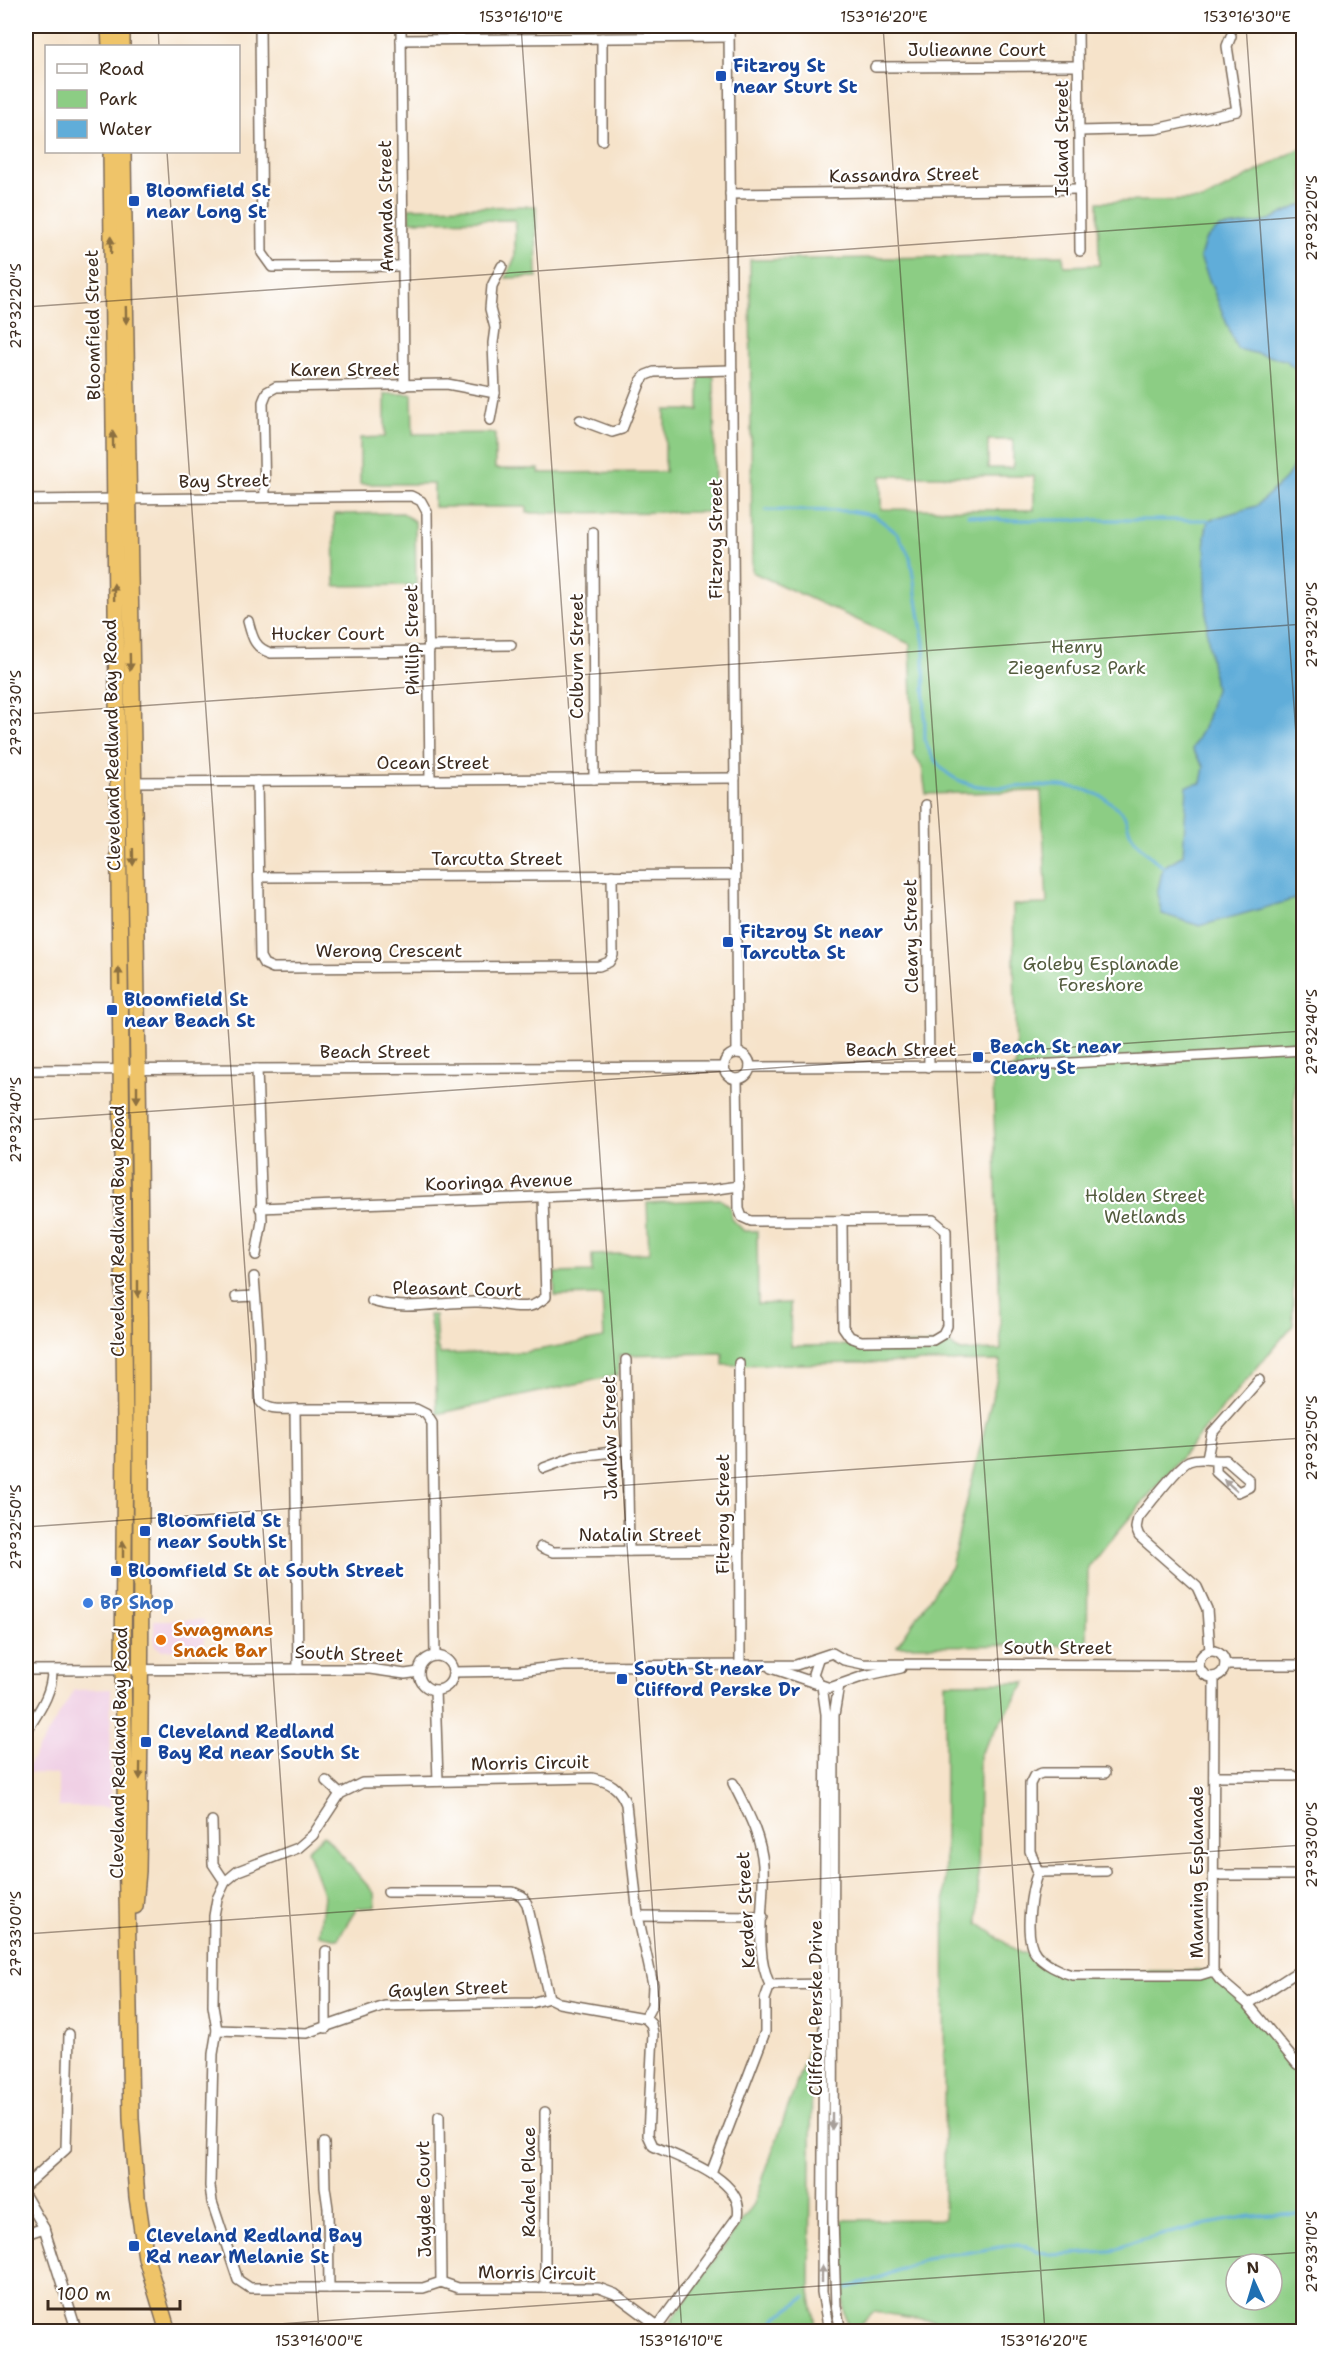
<svg xmlns="http://www.w3.org/2000/svg" width="1329" height="2357" font-family="'Shantell Sans',sans-serif">
  <style>
    .built { fill: #f0d0e5 }
    .green { fill: #8ccd84; stroke: #647c51; stroke-width: 1.5; fill-rule: evenodd }
    .water { fill: #60add9; stroke: #4e6c7c; stroke-width: 1.5 }
    .lines { fill: none; stroke-linecap: round; stroke-linejoin: round }
    .stream { stroke: #60add9; stroke-width: 3 }
    .minor-casing { stroke: #7c6b5a; stroke-width: 12 }
    .highway-casing { stroke: #7c6b5a; stroke-width: 18 }
    .minor { stroke: #fff; stroke-width: 9 }
    .highway { stroke: #efc469; stroke-width: 15 }
    .oneway { fill: #8c6f40 }
    .oneway2 { fill: #a79f9a }
    .ticks { fill: none; stroke: #3b2a1e; stroke-width: 1.5; stroke-opacity: 0.45 }
    .transit-dot { fill: #1a4fb4; stroke: #fff; stroke-width: 2 }
    .shop-dot { fill: #3f7fe0; stroke: #fff; stroke-width: 2 }
    .food-dot { fill: #e8710a; stroke: #fff; stroke-width: 2 }
    .labels { text-anchor: middle; stroke-width: 4.5; stroke-linejoin: round; paint-order: stroke }
    .street-label { font-size: 18px; fill: #3b2a1e; stroke: #fff }
    .transit-label { font-size: 18px; font-weight: bold; fill: #164399; stroke: #fff; text-anchor: start }
    .park-label { font-size: 18px; fill: #535b3d; stroke: #fff }
    .shop-label { font-size: 18px; font-weight: bold; fill: #366cbe; stroke: #fff; text-anchor: start }
    .food-label { font-size: 18px; font-weight: bold; fill: #c56008; stroke: #fff; text-anchor: start }
    .neatline { fill: none; stroke: #3b2a1e; stroke-width: 2 }
    .ticks-label { font-size: 15px; text-anchor: middle; fill: #3b2a1e }
  </style>
  <rect width="100%" height="100%" fill="#fff"/>
  <filter id="ink" filterUnits="userSpaceOnUse"><feTurbulence type="fractalNoise" baseFrequency=".0167" numOctaves="2"/><feDisplacementMap in="SourceGraphic" scale="12" xChannelSelector="R" yChannelSelector="G"/><feConvolveMatrix kernelMatrix="1 2 1 2 8 2 1 2 1" color-interpolation-filters="sRGB"/></filter>
  <filter id="wash" filterUnits="userSpaceOnUse"><feTurbulence type="fractalNoise" baseFrequency=".008" numOctaves="4" result="noise"/><feDisplacementMap in="SourceGraphic" scale="24" xChannelSelector="R" yChannelSelector="G"/><feGaussianBlur stdDeviation="1.35" result="paint"/><feColorMatrix in="noise" values="0 0 0 0 0 0 0 0 0 0 0 0 0 0 0 0 0 1.4 0 .05"/><feComposite in="paint" operator="in"/></filter>
  <g filter="url(#wash)">
    <rect width="100%" height="100%" fill="#f6e3ca"/>
    <g class="built">
      <path d="M154,1620H204V1649L161,1650L154,1645Z"/>
      <path d="M111,1689L110,1807H58V1774L26,1773V1769L74,1690Z"/>
    </g>
    <g class="green">
      <path d="M1303,147L1304,1050H1294L1293,1325L1088,1567L1087,1645L897,1646L951,1567L1001,1361L723,1365V1353L619,1355L618,1375L437,1414L435,1355L429,1315H435L437,1346L440,1354L526,1352L604,1338L602,1295L555,1296L554,1273L592,1272V1255L649,1253L647,1203L720,1199L730,1207L732,1219L744,1231H757L758,1304L790,1303L791,1346L948,1344L961,1351L1001,1350L993,1080L1016,1066L1013,905L1047,904L1041,791L926,794L922,767L914,755L910,644L752,572L750,260L1063,255L1064,266L1099,265L1098,202L1203,200ZM988,440H1013V468H988ZM1034,476V510L881,509V476Z"/>
      <path d="M536,206L537,277L506,278L515,257V220L410,221L409,208Z"/>
      <path d="M699,376H714L715,512L527,513V507H434V484H360V438L385,437V394H412L413,434L495,433V469H539V473L665,472V410H699Z"/>
      <path d="M403,513L415,522L416,585L335,586L334,514Z"/>
      <path d="M1026,1682L979,1755L978,1923L1020,1953H1035L1059,1971H1213L1303,2067V2331H1003L874,2312L855,2331H849L844,2309L841,2220L944,2219L945,1683ZM1236,2264H1272V2300H1236Z"/>
      <path d="M324,1835L374,1893L375,1907L357,1908L338,1939L319,1935L324,1896L307,1850Z"/>
      <path d="M812,2039L810,2292L817,2331H664L754,2204Z"/>
    </g>
    <g class="water">
      <path d="M1303,204V380L1302,374L1285,360L1237,349L1200,257L1205,240L1219,228L1265,222Z"/>
      <path d="M1303,452V897L1200,926L1162,914L1157,894L1163,867L1183,855L1187,786L1201,783L1204,767L1192,749L1205,724L1215,689L1207,632L1205,535L1208,520L1256,506L1286,478Z"/>
    </g>
    <g class="lines">
      <g class="stream">
        <path d="M766,510L849,511L874,515L898,534L910,557L924,643L925,741C956,821 1037,767 1096,794C1104,797 1121,809 1125,817C1128,822 1128,829 1131,834C1139,847 1151,857 1163,867"/>
        <path d="M968,515L1004,520H1208"/>
        <path d="M846,2288L869,2282L936,2255L965,2253L1018,2244L1051,2255L1109,2252L1137,2241L1198,2226L1250,2216L1304,2214"/>
        <path d="M768,2332L777,2317L806,2297"/>
      </g>
    </g>
  </g>
  <g filter="url(#ink)">
    <g class="lines">
      <g class="minor-casing">
        <g id="minor">
          <path d="M260,26L262,253L272,267L403,266"/>
          <path d="M401,26L404,386"/>
          <path d="M729,26L737,1053"/>
          <path d="M1078,26L1080,251"/>
          <path d="M602,38V140"/>
          <path d="M401,40L729,37"/>
          <path d="M875,67L1078,66"/>
          <path d="M1079,131L1156,129L1237,111L1227,46L1231,36"/>
          <path d="M730,194L1079,189"/>
          <path d="M490,420L495,393L493,343L495,328L490,309L492,286L502,266"/>
          <path d="M580,420L612,432L622,429L641,381L646,375L654,372L732,370"/>
          <path d="M265,497L263,402L267,392L276,387L447,384L495,393"/>
          <path d="M26,500L411,496L421,501L427,512L430,780"/>
          <path d="M593,532L594,779"/>
          <path d="M248,621C252,636 254,648 271,653L429,651"/>
          <path d="M429,646L511,645"/>
          <path d="M257,781L260,957L264,964L273,968L599,966L609,962L613,955L612,875"/>
          <path d="M132,782L735,778"/>
          <path d="M926,805L929,1067"/>
          <path d="M259,877L735,875"/>
          <circle cx="737" cy="1066" r="13"/>
          <path d="M750,1067L1016,1066L1304,1050"/>
          <path d="M26,1070L724,1067"/>
          <path d="M737,1079L739,1209L742,1217L751,1221L933,1220L946,1231L947,1326L943,1334L933,1340L861,1341L850,1337L843,1327L842,1220"/>
          <path d="M260,1208L711,1190L739,1186"/>
          <path d="M256,1255L262,1221L257,1069"/>
          <path d="M254,1277L259,1341L260,1401C268,1412 283,1409 295,1409L298,1669"/>
          <path d="M236,1297L254,1296"/>
          <path d="M372,1301C407,1312 442,1301 478,1302C495,1302 513,1309 530,1306C536,1305 541,1301 546,1297L543,1196"/>
          <path d="M626,1360L629,1551"/>
          <path d="M739,1363L740,1665"/>
          <path d="M295,1409H416L426,1414L432,1423L435,1656"/>
          <path d="M1207,1458L1212,1433L1259,1380"/>
          <path d="M544,1468L574,1457L626,1450"/>
          <path d="M541,1547L553,1552L740,1550"/>
          <path d="M1210,1651L1207,1609L1197,1587L1139,1536L1136,1528L1138,1518C1147,1507 1179,1465 1189,1461C1202,1456 1213,1462 1226,1460L1249,1480V1487L1238,1492L1216,1472V1462"/>
          <circle cx="1212" cy="1664" r="13"/>
          <circle cx="436" cy="1673" r="17"/>
          <path d="M818,1659L813,1674L819,1684"/>
          <path d="M1225,1665H1304"/>
          <path d="M771,1668L830,1688L864,1676L901,1668"/>
          <path d="M26,1670L298,1669H370L405,1674L419,1672"/>
          <path d="M453,1672L519,1671L563,1666L796,1665L832,1653L844,1660L863,1664L1199,1665"/>
          <path d="M1214,1677L1213,1971L1220,1980L1248,2004L1297,2064L1304,2067"/>
          <path d="M839,1685L834,1715L833,2220L836,2306L841,2332"/>
          <path d="M822,1686L826,1714L822,2292L829,2332"/>
          <path d="M435,1690L438,1781"/>
          <path d="M26,1732C38,1712 52,1695 52,1671"/>
          <path d="M1105,1773H1042L1034,1776L1030,1784V1851L1038,1872C1031,1889 1023,1938 1036,1954C1044,1964 1060,1972 1072,1975H1200L1213,1971"/>
          <path d="M1214,1776H1294"/>
          <path d="M592,1778C610,1782 619,1787 626,1804L638,1916L653,1985L652,2005L645,2018L651,2024L653,2033L648,2135L653,2146C680,2158 745,2179 738,2216L658,2326L615,2294L599,2288H458L441,2282L423,2288H250L238,2280L212,2202L210,2186L213,2054L217,2030L213,2006L214,1916L217,1899L225,1882L238,1871L298,1848L313,1835L340,1794L362,1783Z"/>
          <path d="M326,1781L340,1794"/>
          <path d="M212,1821L213,1864L225,1882"/>
          <path d="M1038,1872L1106,1871"/>
          <path d="M1213,1875H1304"/>
          <path d="M388,1892H513L522,1896L527,1904L549,1998"/>
          <path d="M638,1916L763,1917"/>
          <path d="M326,1951V2028"/>
          <path d="M770,1985L827,1984"/>
          <path d="M1248,2004L1294,1974"/>
          <path d="M217,2030L307,2033L385,2006L531,2003L549,1998L559,2003L645,2018"/>
          <path d="M439,2116L441,2282"/>
          <path d="M324,2143L325,2187L328,2208L329,2288"/>
          <path d="M711,2173L765,2032V1999L770,1985C753,1950 765,1904 763,1865C761,1835 746,1809 733,1783"/>
          <path d="M26,2185L66,2149L69,2034"/>
          <path d="M26,2197L44,2228L77,2332"/>
          <path d="M26,2234L44,2228"/>
          <path d="M545,2288V2112"/>
        </g>
      </g>
      <g class="highway-casing">
        <g id="highway">
          <path d="M109,26L110,46"/>
          <path d="M122,26V46"/>
          <path d="M111,152L125,1428L123,1670L131,2119L137,2197L146,2258L168,2332"/>
          <path d="M123,152C131,724 148,1299 138,1871L135,1906"/>
        </g>
      </g>
      <use href="#minor" class="minor"/>
      <use href="#highway" class="highway"/>
    </g>
    <defs><path id="oneway-solid" d="M-6-.8H1V-3.2L6.5 0L1 3.2V.8H-6Z" transform="scale(1.5)"/></defs>
    <g class="oneway">
      <use href="#oneway-solid" transform="translate(111 245) rotate(-91)"/>
      <use href="#oneway-solid" transform="translate(126 315) rotate(89)"/>
      <use href="#oneway-solid" transform="translate(113 440) rotate(-91)"/>
      <use href="#oneway-solid" transform="translate(114 592) rotate(-91)"/>
      <use href="#oneway-solid" transform="translate(130 662) rotate(89)"/>
      <use href="#oneway-solid" transform="translate(133 857) rotate(89)"/>
      <use href="#oneway-solid" transform="translate(119 976) rotate(-91)"/>
      <use href="#oneway-solid" transform="translate(137 1094) rotate(90)"/>
      <use href="#oneway-solid" transform="translate(138 1289) rotate(90)"/>
      <use href="#oneway-solid" transform="translate(123 1549) rotate(-90)"/>
      <use href="#oneway-solid" transform="translate(140 1771) rotate(91)"/>
    </g>
    <g class="oneway2">
      <use href="#oneway-solid" transform="translate(1230 1485) rotate(-139)"/>
      <use href="#oneway-solid" transform="translate(832 2121) rotate(90)"/>
      <use href="#oneway-solid" transform="translate(822 2274) rotate(-90)"/>
    </g>
  </g>
  <path class="ticks" d="M158,26L159,46M521,26L682,2332M883,26L1045,2332M1246,26L1304,847M167,152L319,2332M26,307L1304,217M26,714L1304,624M26,1120L1304,1031M26,1527L1304,1438M26,1934L1304,1845M164,2332L1304,2252"/>
  <g class="transit-dot">
    <rect x="715" y="70" width="12" height="12" rx="3"/>
    <rect x="128" y="195" width="12" height="12" rx="3"/>
    <rect x="722" y="936" width="12" height="12" rx="3"/>
    <rect x="106" y="1004" width="12" height="12" rx="3"/>
    <rect x="972" y="1051" width="12" height="12" rx="3"/>
    <rect x="139" y="1525" width="12" height="12" rx="3"/>
    <rect x="110" y="1565" width="12" height="12" rx="3"/>
    <rect x="616" y="1673" width="12" height="12" rx="3"/>
    <rect x="140" y="1736" width="12" height="12" rx="3"/>
    <rect x="128" y="2240" width="12" height="12" rx="3"/>
  </g>
  <circle class="shop-dot" cx="88" cy="1603" r="6"/>
  <circle class="food-dot" cx="161" cy="1640" r="6"/>
  <g class="labels">
    <g class="street-label">
      <text x="977" y="56">Julieanne Court</text>
      <text transform="translate(1062 138) rotate(-90)" y="6">Island Street</text>
      <text transform="translate(904 175) rotate(-1)" y="6">Kassandra Street</text>
      <text transform="translate(386 206) rotate(-91)" y="6">Amanda Street</text>
      <text transform="translate(93 325) rotate(-91)" y="6">Bloomfield Street</text>
      <text x="345" y="376">Karen Street</text>
      <text transform="translate(224 481) rotate(-1)" y="6">Bay Street</text>
      <text transform="translate(716 539) rotate(-90)" y="6">Fitzroy Street</text>
      <text x="328" y="640">Hucker Court</text>
      <text transform="translate(412 640) rotate(-91)" y="6">Phillip Street</text>
      <text transform="translate(577 656) rotate(-90)" y="6">Colburn Street</text>
      <text transform="translate(112 745) rotate(-91)" y="6">Cleveland Redland Bay Road</text>
      <text x="433" y="769">Ocean Street</text>
      <text x="497" y="865">Tarcutta Street</text>
      <text transform="translate(911 936) rotate(-91)" y="6">Cleary Street</text>
      <text x="389" y="957">Werong Crescent</text>
      <text x="901" y="1056">Beach Street</text>
      <text x="375" y="1058">Beach Street</text>
      <text transform="translate(499 1182) rotate(-2)" y="6">Kooringa Avenue</text>
      <text transform="translate(118 1231) rotate(-90)" y="6">Cleveland Redland Bay Road</text>
      <text transform="translate(457 1289) rotate(1)" y="6">Pleasant Court</text>
      <text transform="translate(610 1438) rotate(-91)" y="6">Janlaw Street</text>
      <text transform="translate(723 1514) rotate(-90)" y="6">Fitzroy Street</text>
      <text x="640" y="1541">Natalin Street</text>
      <text x="1058" y="1654">South Street</text>
      <text transform="translate(349 1654) rotate(2)" y="6">South Street</text>
      <text transform="translate(119 1753) rotate(-89)" y="6">Cleveland Redland Bay Road</text>
      <text transform="translate(530 1763) rotate(-1)" y="6">Morris Circuit</text>
      <text transform="translate(1197 1872) rotate(-90)" y="6">Manning Esplanade</text>
      <text transform="translate(746 1910) rotate(-93)" y="6">Kerder Street</text>
      <text transform="translate(448 1989) rotate(-2)" y="6">Gaylen Street</text>
      <text transform="translate(816 2008) rotate(-90)" y="6">Clifford Perske Drive</text>
      <text transform="translate(529 2182) rotate(-90)" y="6">Rachel Place</text>
      <text transform="translate(424 2199) rotate(-91)" y="6">Jaydee Court</text>
      <text transform="translate(537 2273) rotate(1)" y="6">Morris Circuit</text>
    </g>
    <g class="transit-label">
      <text x="733" y="72">Fitzroy St<tspan x="733" dy="21">near Sturt St</tspan></text>
      <text x="146" y="197">Bloomfield St<tspan x="146" dy="21">near Long St</tspan></text>
      <text x="740" y="938">Fitzroy St near<tspan x="740" dy="21">Tarcutta St</tspan></text>
      <text x="124" y="1006">Bloomfield St<tspan x="124" dy="21">near Beach St</tspan></text>
      <text x="990" y="1053">Beach St near<tspan x="990" dy="21">Cleary St</tspan></text>
      <text x="157" y="1527">Bloomfield St<tspan x="157" dy="21">near South St</tspan></text>
      <text x="128" y="1577">Bloomfield St at South Street</text>
      <text x="634" y="1675">South St near<tspan x="634" dy="21">Clifford Perske Dr</tspan></text>
      <text x="158" y="1738">Cleveland Redland<tspan x="158" dy="21">Bay Rd near South St</tspan></text>
      <text x="146" y="2242">Cleveland Redland Bay<tspan x="146" dy="21">Rd near Melanie St</tspan></text>
    </g>
    <g class="park-label">
      <text x="1077" y="653">Henry<tspan x="1077" dy="21">Ziegenfusz Park</tspan></text>
      <text x="1101" y="970">Goleby Esplanade<tspan x="1101" dy="21">Foreshore</tspan></text>
      <text x="1145" y="1202">Holden Street<tspan x="1145" dy="21">Wetlands</tspan></text>
    </g>
    <g class="shop-label">
      <text x="100" y="1609">BP Shop</text>
    </g>
    <g class="food-label">
      <text x="173" y="1636">Swagmans<tspan x="173" dy="21">Snack Bar</tspan></text>
    </g>
  </g>
  <rect width="1329" height="2357" fill="none" stroke="#fff" stroke-width="66"/>
  <rect x="45" y="45" width="195" height="108" fill="#ffffff" stroke="#b1aaa5" stroke-width="1.5"/>
  <rect x="57" y="64" width="30" height="9" fill="#ffffff" stroke="#b1aaa5" stroke-width="1.5"/>
  <text x="99" y="75" font-size="18" fill="#3b2a1e">Road</text>
  <rect x="57" y="90" width="30" height="18" fill="#8ccd84" stroke="#b1aaa5" stroke-width="1.5"/>
  <text x="99" y="105" font-size="18" fill="#3b2a1e">Park</text>
  <rect x="57" y="120" width="30" height="18" fill="#60add9" stroke="#b1aaa5" stroke-width="1.5"/>
  <text x="99" y="135" font-size="18" fill="#3b2a1e">Water</text>
  <g transform="translate(1254 2282) rotate(356)"><circle r="28" fill="#ffffff" stroke="#b1aaa5" stroke-width="1.5"/>
  <path d="M0-4.5L10 22L0 15L-10 22Z" fill="#1f6fb2"/>
  <text y="-9" font-size="16" font-weight="bold" text-anchor="middle" fill="#3b2a1e">N</text>
  </g>
  <path d="M48 2300v9h132v-9" fill="none" stroke="#3b2a1e" stroke-width="3"/>
  <text x="57" y="2300" font-size="18" fill="#3b2a1e" stroke="#ffffff" stroke-width="4.5" paint-order="stroke">100 m</text>
  <rect x="33" y="33" width="1263" height="2291" class="neatline"/>
  <g class="ticks-label">
    <text x="521" y="22">153°16'10"E</text>
    <text x="884" y="22">153°16'20"E</text>
    <text x="1247" y="22">153°16'30"E</text>
    <text transform="translate(1312 218) rotate(-90)" y="5">27°32'20"S</text>
    <text transform="translate(16 306) rotate(-90)" y="5">27°32'20"S</text>
    <text transform="translate(1312 625) rotate(-90)" y="5">27°32'30"S</text>
    <text transform="translate(16 713) rotate(-90)" y="5">27°32'30"S</text>
    <text transform="translate(1312 1032) rotate(-90)" y="5">27°32'40"S</text>
    <text transform="translate(16 1120) rotate(-90)" y="5">27°32'40"S</text>
    <text transform="translate(1312 1438) rotate(-90)" y="5">27°32'50"S</text>
    <text transform="translate(16 1527) rotate(-90)" y="5">27°32'50"S</text>
    <text transform="translate(1312 1845) rotate(-90)" y="5">27°33'00"S</text>
    <text transform="translate(16 1934) rotate(-90)" y="5">27°33'00"S</text>
    <text transform="translate(1312 2252) rotate(-90)" y="5">27°33'10"S</text>
    <text x="319" y="2346">153°16'00"E</text>
    <text x="681" y="2346">153°16'10"E</text>
    <text x="1044" y="2346">153°16'20"E</text>
  </g>
</svg>
